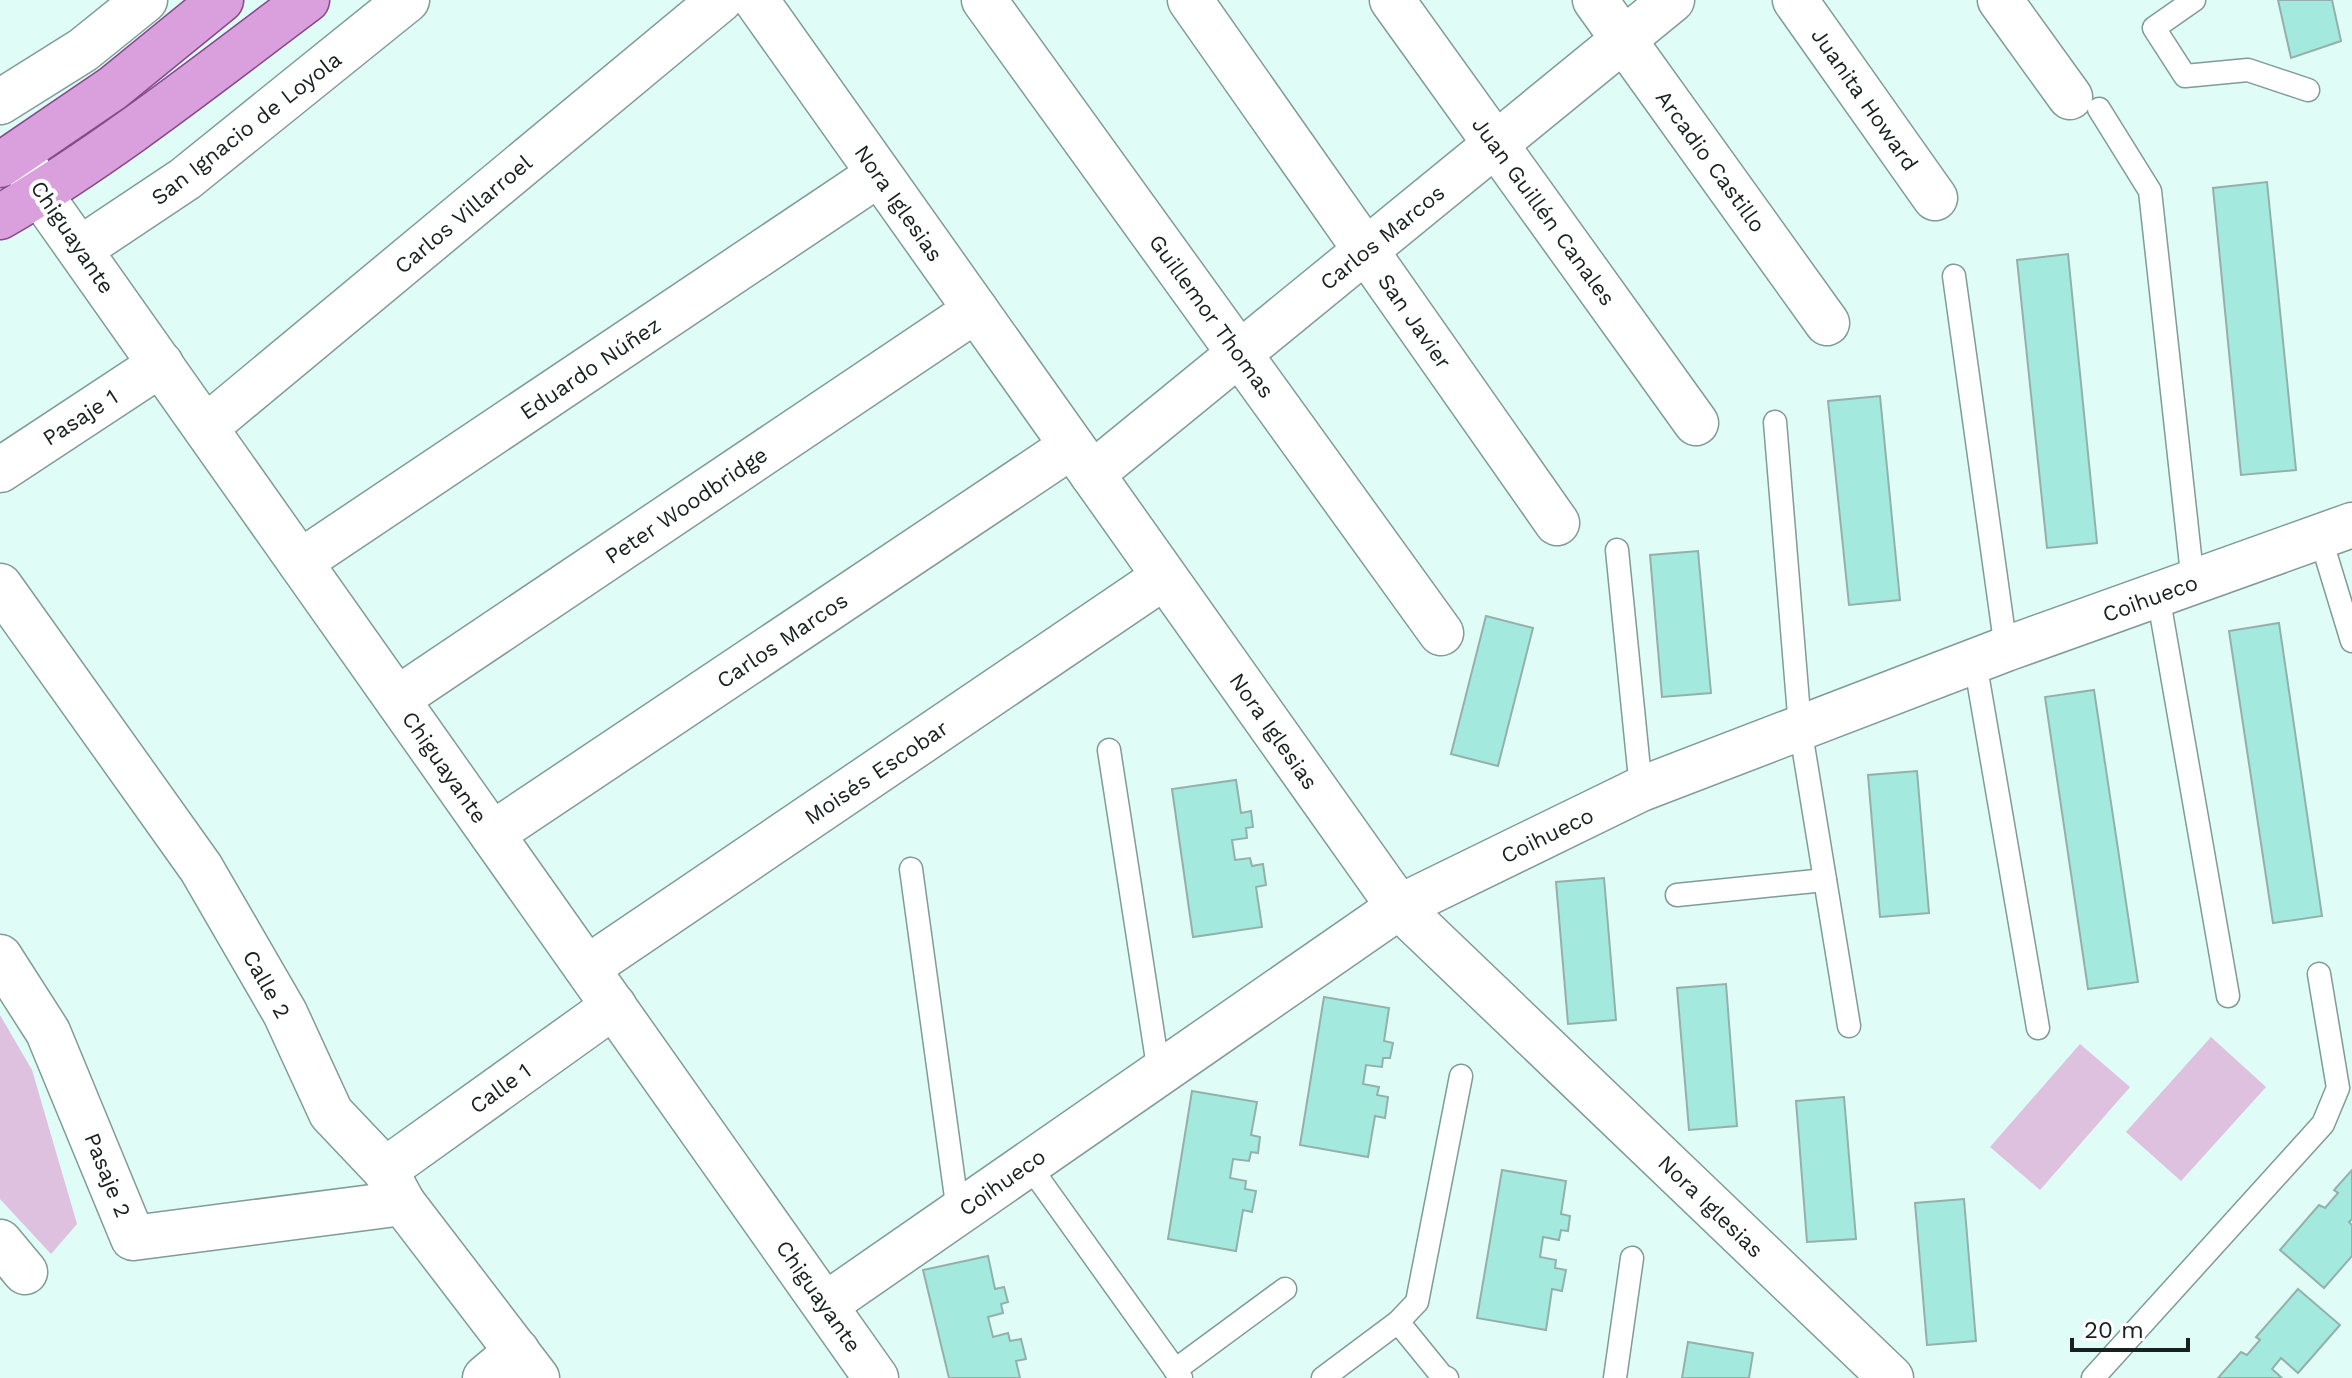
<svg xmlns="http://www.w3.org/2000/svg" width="2352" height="1378" font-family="'Work Sans',sans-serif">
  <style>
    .green { fill: #dec0df }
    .building { fill: #a4e9de; stroke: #95b0ab; stroke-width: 2 }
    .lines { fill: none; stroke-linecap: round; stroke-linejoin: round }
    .service-casing { stroke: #819b96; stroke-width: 25 }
    .minor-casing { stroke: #819b96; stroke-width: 47 }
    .primary-casing { stroke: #864a8c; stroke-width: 47 }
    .service { stroke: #fff; stroke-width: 22 }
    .minor { stroke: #fff; stroke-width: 44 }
    .primary { stroke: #daa0dd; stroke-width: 44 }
    .labels { text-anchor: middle; stroke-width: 8; stroke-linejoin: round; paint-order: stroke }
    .street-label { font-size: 22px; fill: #17211f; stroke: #fff }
  </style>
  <rect width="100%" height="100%" fill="#dffcf6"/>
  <g class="green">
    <path d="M0,1015L32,1070L77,1224L51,1254L0,1199Z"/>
    <path d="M2211,1037L2266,1087L2181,1181L2126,1132Z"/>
    <path d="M2080,1044L2130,1087L2040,1190L1990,1147Z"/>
  </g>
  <g class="building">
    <path d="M2278,0H2332L2341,41L2291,58Z"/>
    <path d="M2267,182L2296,470L2241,475L2213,188Z"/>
    <path d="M2068,254L2097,543L2047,548L2017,260Z"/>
    <path d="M1880,396L1900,600L1849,605L1828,401Z"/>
    <path d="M1698,551L1711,693L1662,697L1650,555Z"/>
    <path d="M1486,616L1533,628L1498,766L1451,754Z"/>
    <path d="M2279,623L2322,916L2273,923L2229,631Z"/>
    <path d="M2094,690L2138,982L2088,989L2045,697Z"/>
    <path d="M1917,771L1929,913L1880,917L1868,775Z"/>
    <path d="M1236,780L1241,813L1251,811L1253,827L1246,828L1247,838L1232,840L1235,860L1250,858L1252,866L1263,864L1266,885L1256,887L1262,927L1193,937L1172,789Z"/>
    <path d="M1604,878L1616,1020L1568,1024L1556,882Z"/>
    <path d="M1726,984L1737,1126L1689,1130L1677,988Z"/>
    <path d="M1324,997L1389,1008L1384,1041L1393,1043L1390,1058H1383L1382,1067L1366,1065L1363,1084L1379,1087L1377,1095L1388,1097L1385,1118L1375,1116L1368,1157L1300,1145Z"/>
    <path d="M1192,1091L1257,1102L1251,1135L1260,1137L1258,1153L1251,1152L1249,1161L1233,1159L1230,1178L1246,1181L1245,1189L1256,1191L1252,1212L1243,1210L1236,1251L1168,1239Z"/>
    <path d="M1844,1097L1856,1239L1807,1242L1796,1101Z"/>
    <path d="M1502,1170L1566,1181L1561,1214L1570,1216L1568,1231L1561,1230L1559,1240L1543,1237L1540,1257L1556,1260L1555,1268L1566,1270L1562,1291L1552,1289L1546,1330L1477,1318Z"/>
    <path d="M2352,1170V1219L2349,1222L2352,1225V1256L2324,1288L2280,1250L2319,1205L2325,1208L2338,1193L2334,1190Z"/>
    <path d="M1964,1199L1976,1341L1927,1345L1915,1203Z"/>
    <path d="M988,1256L995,1289L1004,1287L1008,1302L1001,1304L1003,1313L988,1317L993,1337L1008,1333L1010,1341L1021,1339L1026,1359L1016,1361L1020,1378H949L923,1270Z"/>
    <path d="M2298,1289L2340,1325L2298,1373L2281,1358L2272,1369L2282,1378H2218L2241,1352L2247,1355L2260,1340L2256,1337Z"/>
    <path d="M1688,1342L1753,1353L1749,1378H1682Z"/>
  </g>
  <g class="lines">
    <g class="service-casing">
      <g id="service">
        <path d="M2194,0L2154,28L2185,76L2248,70L2308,90"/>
        <path d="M2099,109L2150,191L2193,583"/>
        <path d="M1954,276L2006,649"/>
        <path d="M1775,422L1800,727L1849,1026"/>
        <path d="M2320,536L2352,641"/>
        <path d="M1617,550L1641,789"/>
        <path d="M2158,595L2228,996"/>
        <path d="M1975,662L2038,1028"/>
        <path d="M1109,750L1159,1073"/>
        <path d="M911,869L958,1212"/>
        <path d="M1677,895L1825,880"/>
        <path d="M1028,1164L1181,1378"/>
        <path d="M1398,1322L1442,1376L1447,1378"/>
        <path d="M1175,1370L1285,1289"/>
        <path d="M1323,1378L1398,1322L1417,1302L1461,1076"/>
        <path d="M1615,1378L1632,1258"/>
        <path d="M2093,1378L2323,1124L2338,1088L2319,974"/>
      </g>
    </g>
    <g class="minor-casing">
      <g id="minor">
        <path d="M756,0L1399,907L1891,1378"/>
        <path d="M984,0L1441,633"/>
        <path d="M1190,0L1557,523"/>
        <path d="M1392,0L1696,423"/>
        <path d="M1595,0L1827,323"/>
        <path d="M1795,0L1935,198"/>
        <path d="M2000,0L2070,97"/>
        <path d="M0,102L83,50L145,0"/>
        <path d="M22,158L40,194L876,1378"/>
        <path d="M80,249L185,179L407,0"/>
        <path d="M206,427L720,0"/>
        <path d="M0,470L161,364"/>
        <path d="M1092,474L1672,0"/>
        <path d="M300,562L879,174"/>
        <path d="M0,586L201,868L285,1013L331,1113L385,1170L403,1203L537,1378"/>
        <path d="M397,699L976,310"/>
        <path d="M492,834L1072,446"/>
        <path d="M0,957L48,1032L133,1238L403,1203"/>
        <path d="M587,968L1164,577"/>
        <path d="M385,1170L614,1006"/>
        <path d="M0,1242L25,1272"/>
        <path d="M825,1305L1399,907L1641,789L2006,649L2352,525"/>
        <path d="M485,1378L517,1351"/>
      </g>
    </g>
    <g class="primary-casing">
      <g id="primary">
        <path d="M0,165L113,88L221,0"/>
        <path d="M0,217C108,154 207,75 307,0"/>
      </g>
    </g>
    <use href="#service" class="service"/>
    <use href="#minor" class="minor"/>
    <use href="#primary" class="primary"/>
  </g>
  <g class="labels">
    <g class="street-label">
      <text transform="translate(1865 99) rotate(55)" y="8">Juanita Howard</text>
      <text transform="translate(246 128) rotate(-38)" y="8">San Ignacio de Loyola</text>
      <text transform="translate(1711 161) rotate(54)" y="8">Arcadio Castillo</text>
      <text transform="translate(899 203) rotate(55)" y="8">Nora Iglesias</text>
      <text transform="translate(1544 211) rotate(54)" y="8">Juan Guillén Canales</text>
      <text transform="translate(463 214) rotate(-40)" y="8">Carlos Villarroel</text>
      <text transform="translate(73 237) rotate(56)" y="8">Chiguayante</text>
      <text transform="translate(1382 237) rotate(-39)" y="8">Carlos Marcos</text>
      <text transform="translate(1212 316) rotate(54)" y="8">Guillemor Thomas</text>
      <text transform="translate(1415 321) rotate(55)" y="8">San Javier</text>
      <text transform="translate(590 368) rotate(-34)" y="8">Eduardo Núñez</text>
      <text transform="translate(80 417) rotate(-33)" y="8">Pasaje 1</text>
      <text transform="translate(686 505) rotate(-34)" y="8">Peter Woodbridge</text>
      <text transform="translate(2150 598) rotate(-20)" y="8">Coihueco</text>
      <text transform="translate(782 640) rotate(-34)" y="8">Carlos Marcos</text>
      <text transform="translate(1274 731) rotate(55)" y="8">Nora Iglesias</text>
      <text transform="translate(445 767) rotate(55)" y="8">Chiguayante</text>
      <text transform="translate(876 772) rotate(-34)" y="8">Moisés Escobar</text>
      <text transform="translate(1547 835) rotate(-26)" y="8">Coihueco</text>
      <text transform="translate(267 984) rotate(61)" y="8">Calle 2</text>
      <text transform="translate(500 1088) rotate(-36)" y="8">Calle 1</text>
      <text transform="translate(108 1175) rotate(68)" y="8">Pasaje 2</text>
      <text transform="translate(1002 1182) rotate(-35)" y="8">Coihueco</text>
      <text transform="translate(1711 1206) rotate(44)" y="8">Nora Iglesias</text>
      <text transform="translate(819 1296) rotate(55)" y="8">Chiguayante</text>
    </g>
  </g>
  <path d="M2072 1338v12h116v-12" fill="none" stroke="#17211f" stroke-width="4"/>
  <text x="2084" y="1338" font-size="24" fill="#17211f" stroke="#ffffff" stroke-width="6" paint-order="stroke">20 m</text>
</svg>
